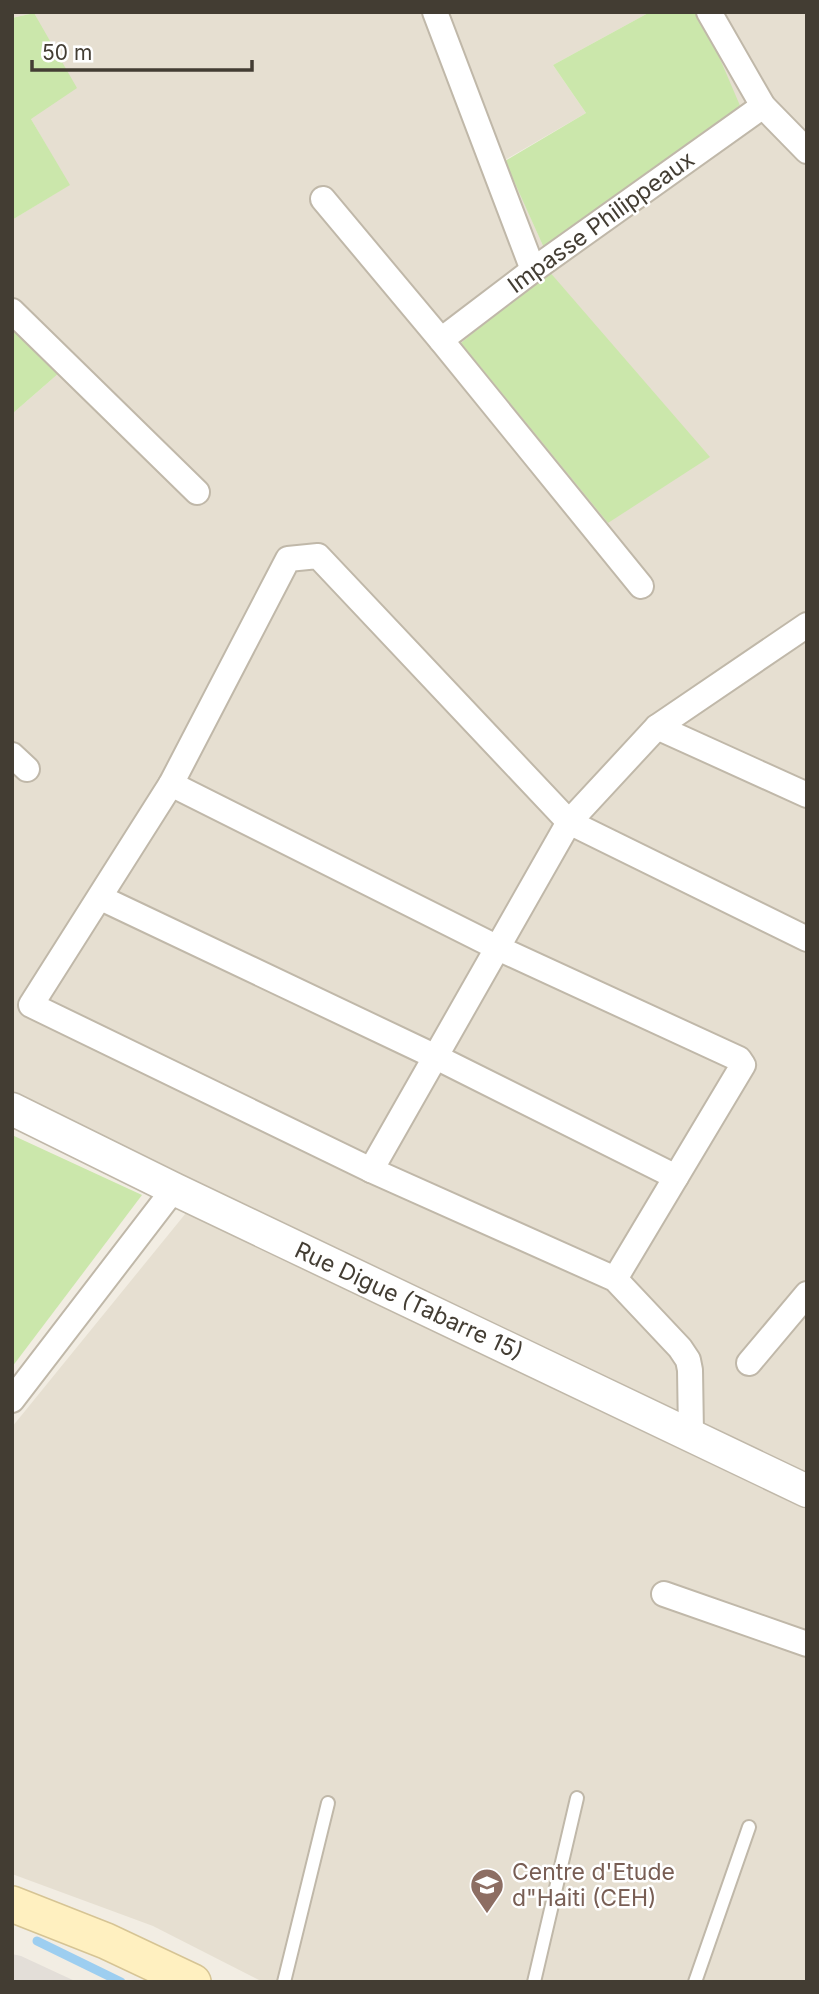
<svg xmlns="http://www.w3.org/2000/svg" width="819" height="1994" font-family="Inter,sans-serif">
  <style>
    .residential { fill: #e6dfd1 }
    .industrial { fill: #e3ded8 }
    .green { fill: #cbe7ab }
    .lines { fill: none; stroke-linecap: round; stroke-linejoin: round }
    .stream { stroke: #9dcef0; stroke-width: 9 }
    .service-casing { stroke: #c0b8a9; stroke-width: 16 }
    .minor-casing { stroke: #c0b8a9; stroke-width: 28 }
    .tertiary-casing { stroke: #c0b8a9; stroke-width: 35 }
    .secondary-casing { stroke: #d6c494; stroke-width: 38 }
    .service { stroke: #fff; stroke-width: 12 }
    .minor { stroke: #fff; stroke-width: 24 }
    .tertiary { stroke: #fff; stroke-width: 32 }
    .secondary { stroke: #fff0c0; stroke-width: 35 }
    .labels { text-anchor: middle; stroke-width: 5; stroke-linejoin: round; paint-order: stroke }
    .street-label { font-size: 23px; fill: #433d33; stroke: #fff }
    .education-label { font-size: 23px; fill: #785e54; stroke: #fff; text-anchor: start }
  </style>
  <rect width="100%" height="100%" fill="#f2ede3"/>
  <g class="residential">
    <path d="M12,12H650L553,65L586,113L505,160L544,248L700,12H807V1501L12,1121V414L59,373L12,327V220L69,185L31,119L34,13L12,18Z"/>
    <path d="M186,1213L807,1510V1982H263L153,1926L12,1874V1427Z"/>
  </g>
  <path class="industrial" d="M12,1954L21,1956L77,1982H12Z"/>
  <g class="green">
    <path d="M650,12H700L741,108L544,248L505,161L586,113L553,65Z"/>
    <path d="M34,13L77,88L31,119L70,185L12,220V18Z"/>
    <path d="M548,270L710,457L608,523L461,343Z"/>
    <path d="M12,327L59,373L12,414Z"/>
    <path d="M12,1135L142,1195L12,1367Z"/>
  </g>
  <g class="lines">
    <path class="stream" d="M37,1941L121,1982"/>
    <g class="service-casing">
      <g id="service">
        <path d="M284,1982L328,1803"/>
        <path d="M534,1982L577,1798"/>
        <path d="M695,1982L749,1827"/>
      </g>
    </g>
    <g class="minor-casing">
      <g id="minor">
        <path d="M435,12L533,270"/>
        <path d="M709,12L763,106L807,151"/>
        <path d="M323,199L441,340L641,586"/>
        <path d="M12,311L197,492"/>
        <path d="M441,340L533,270L763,106"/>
        <path d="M657,727L807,795"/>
        <path d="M12,755L27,769"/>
        <path d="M171,784L288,559L318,556L569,822L807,939"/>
        <path d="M101,898L436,1057L676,1177"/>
        <path d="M371,1170L569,822L657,727L807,625"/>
        <path d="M615,1279L743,1065L739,1059L498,948L171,784L31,1005L371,1170L615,1279L680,1348L688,1360L690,1370L691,1434"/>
        <path d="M749,1363L807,1294"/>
        <path d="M12,1400L174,1189"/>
        <path d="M664,1594L807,1644"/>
      </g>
    </g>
    <g class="tertiary-casing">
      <path id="tertiary" d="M12,1109L174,1189L807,1491"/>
    </g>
    <g class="secondary-casing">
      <path id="secondary" d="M12,1904L106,1941L193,1982"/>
    </g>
    <use href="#service" class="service"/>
    <use href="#minor" class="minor"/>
    <use href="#tertiary" class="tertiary"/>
    <use href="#secondary" class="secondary"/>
  </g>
  <defs>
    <g id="school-pin" transform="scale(1.75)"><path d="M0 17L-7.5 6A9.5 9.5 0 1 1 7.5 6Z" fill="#8d6e63" stroke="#fff"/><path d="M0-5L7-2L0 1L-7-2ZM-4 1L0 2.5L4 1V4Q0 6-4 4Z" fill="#fff"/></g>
  </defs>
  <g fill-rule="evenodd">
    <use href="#school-pin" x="487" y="1885"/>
  </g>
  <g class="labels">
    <g class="street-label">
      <text transform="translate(601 222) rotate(-36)" y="8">Impasse Philippeaux</text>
      <text transform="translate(409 1301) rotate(25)" y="8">Rue Digue (Tabarre 15)</text>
    </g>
    <g class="education-label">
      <text x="512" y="1880">Centre d'Etude<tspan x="512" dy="26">d"Haiti (CEH)</tspan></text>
    </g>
  </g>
  <rect width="819" height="1994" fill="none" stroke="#433d33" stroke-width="28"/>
  <path d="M32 60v10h220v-10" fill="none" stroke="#433d33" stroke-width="3.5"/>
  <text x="42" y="60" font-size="21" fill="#433d33" stroke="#ffffff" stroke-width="5" paint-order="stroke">50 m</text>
</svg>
